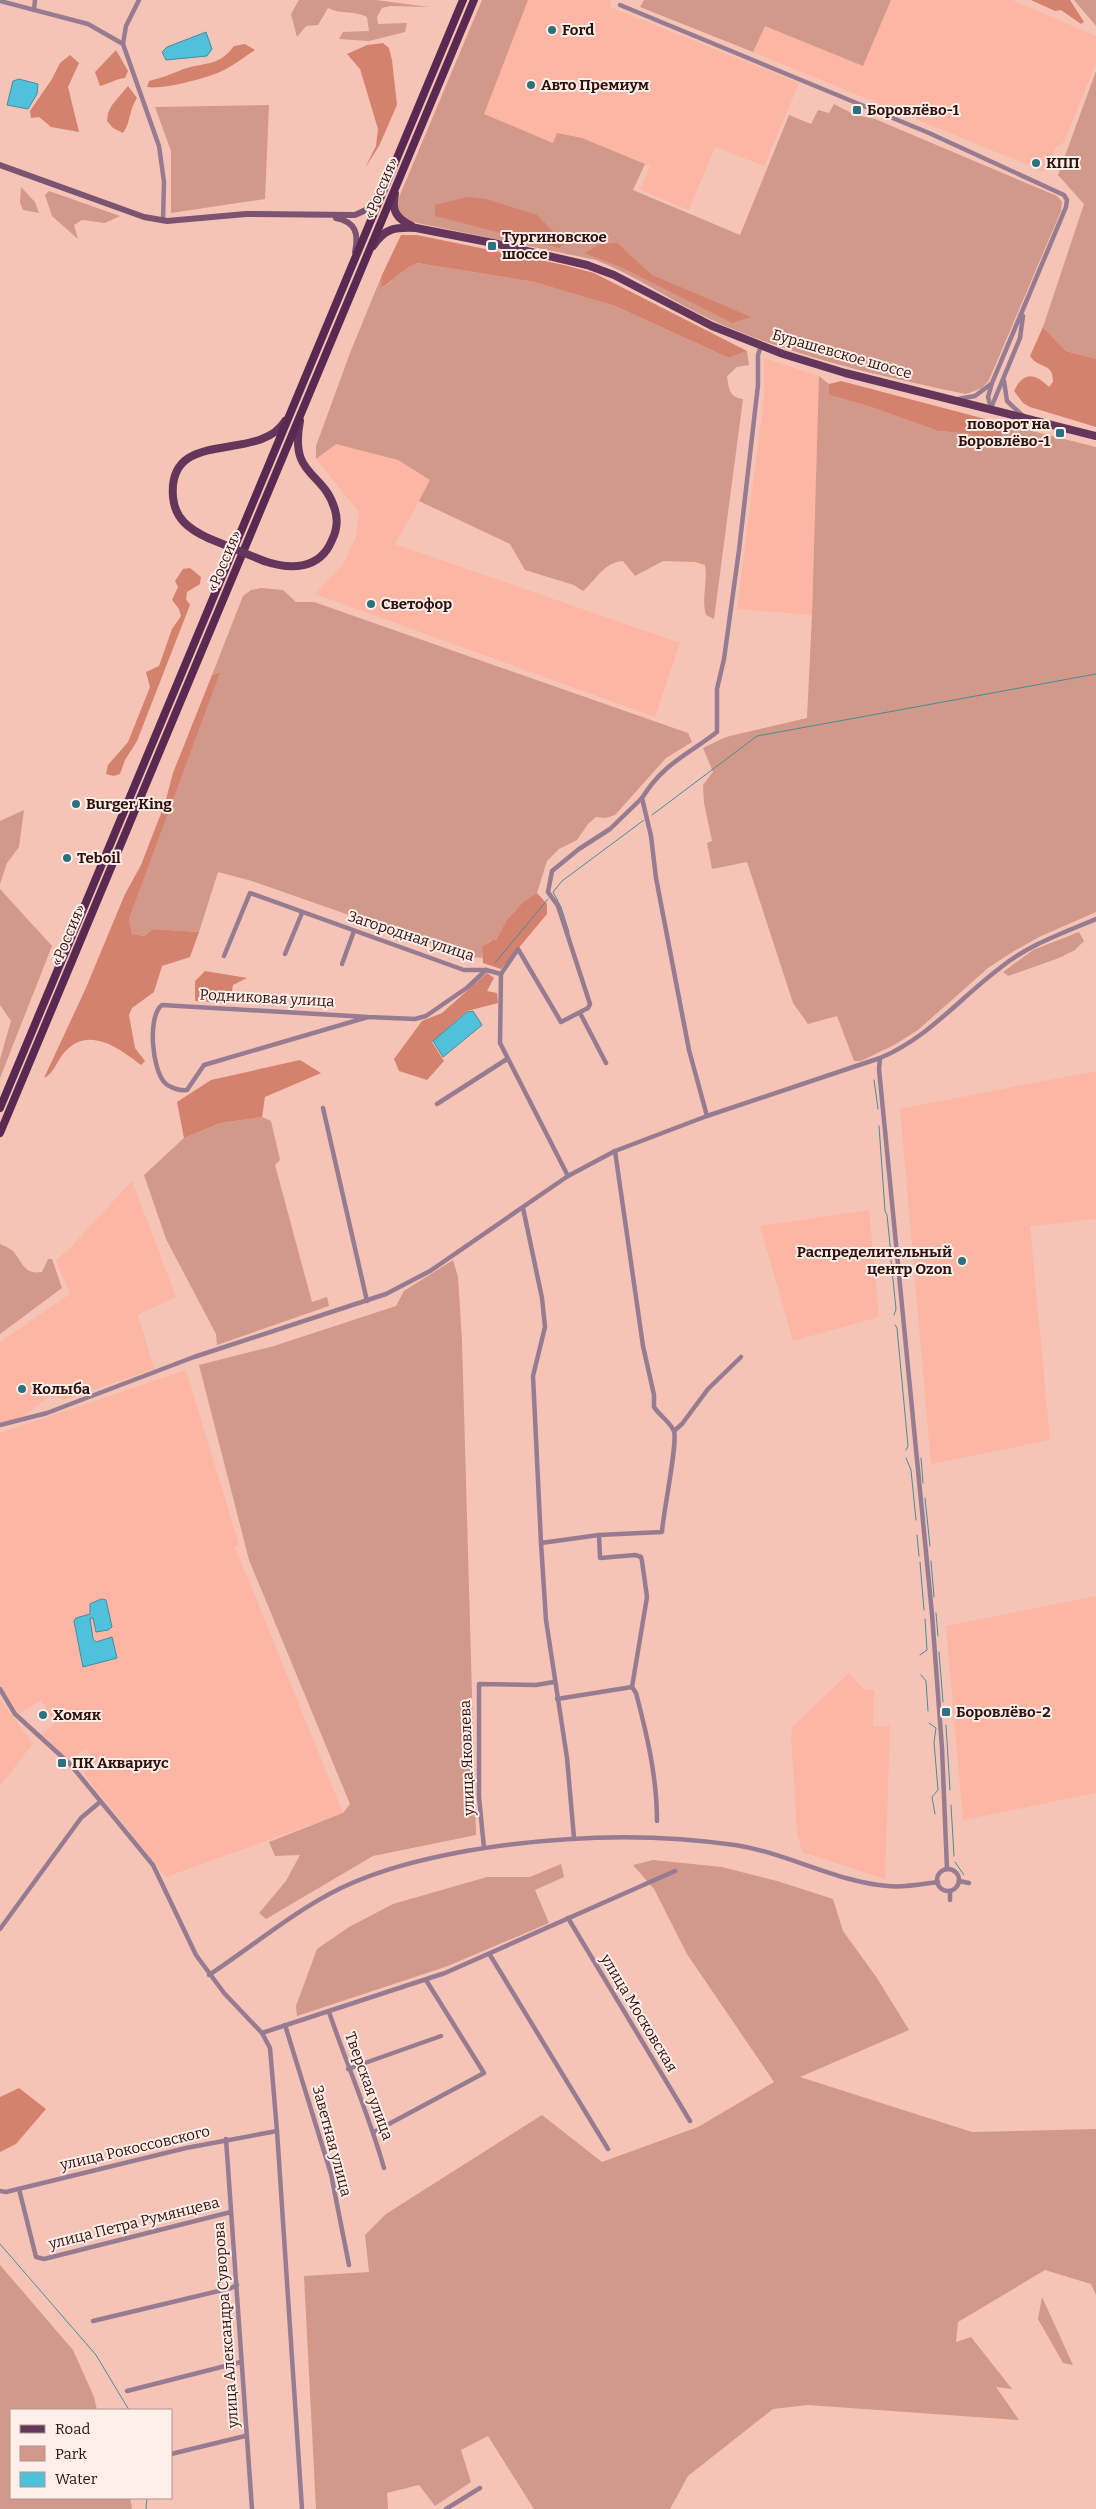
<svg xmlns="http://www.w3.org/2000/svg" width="1096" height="2509" font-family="Bitter,serif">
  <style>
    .built { fill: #fcb6a3 }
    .green { fill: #d29889 }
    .forest { fill: #d4826d }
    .water { fill: #50c1da; stroke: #468c9c }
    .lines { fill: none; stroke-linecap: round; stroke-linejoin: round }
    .stream { stroke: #468c9c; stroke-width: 1 }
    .minor { stroke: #977c91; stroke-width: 4.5 }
    .secondary { stroke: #7a5471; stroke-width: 6 }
    .primary { stroke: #64365b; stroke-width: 8 }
    .trunk { stroke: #5a2952; stroke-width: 8 }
    .primary-bridge { stroke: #64365b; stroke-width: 8 }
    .poi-dot { fill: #2c7180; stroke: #ffeee9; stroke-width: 2 }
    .labels { text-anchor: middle; stroke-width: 4; stroke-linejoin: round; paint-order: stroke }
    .poi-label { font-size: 15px; font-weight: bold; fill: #2e110a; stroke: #ffeee9; text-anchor: start }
    .street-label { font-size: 15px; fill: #2e110a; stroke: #ffeee9 }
  </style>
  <rect width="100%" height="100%" fill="#f5c4b7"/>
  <g class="built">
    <path d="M528,0H611L610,7L799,83L764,166L715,147L689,210L640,190L650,166L582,138L553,143L483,114Z"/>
    <path d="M891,0H1012L1096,36V63L1064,142L1056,147L1045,172L753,52L764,25L863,66Z"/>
    <path d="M764,358L819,376L812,615L737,609L764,398Z"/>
    <path d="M336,444L398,460L431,480L395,544L680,643L655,717L315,594L343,565L356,537L359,512L316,459Z"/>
    <path d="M1096,1071V1219L1030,1226L1050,1440L931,1464L900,1109Z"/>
    <path d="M132,1181L176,1297L138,1315L154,1369L63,1400L58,1397H48L22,1418L0,1425V1342L70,1294L56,1260L71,1247Z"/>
    <path d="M869,1210L879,1317L793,1341L760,1226Z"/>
    <path d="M186,1370L239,1545L235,1547L343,1813L166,1877L83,1773L96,1764L87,1749L68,1759L42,1734L55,1723L41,1700L19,1714L0,1685V1433Z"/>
    <path d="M1096,1596V1793L963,1820L946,1626Z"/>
    <path d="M849,1673L864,1690H874L873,1726H890L885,1879L802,1852L797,1832L791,1736L793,1726Z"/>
    <path d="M0,1700L33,1743L0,1786Z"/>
  </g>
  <g class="green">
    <path d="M299,0H376L429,7L390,6L382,8L377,17L378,24L407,23L405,32L369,41L339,39L343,32L369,31L367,17C355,10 341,15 328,8L318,25L306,26L297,37L291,14Z"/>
    <path d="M482,0H528L484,114L553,143L557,133L582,138L645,164L633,190L740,235L789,115L811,124L818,110L829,113L834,104L855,115L875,119L1057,196L1062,202L1061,211L989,380L982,388L966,394C881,376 794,357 714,321C674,303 637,276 596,260L408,221L399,214L397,202Z"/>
    <path d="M644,0H891L863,66L765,26L753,52L640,7Z"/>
    <path d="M1074,0H1096V26Z"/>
    <path d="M1096,71V359L1066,351L1043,327L1084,204L1058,175Z"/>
    <path d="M269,105L265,199L171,213V151L155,107Z"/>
    <path d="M21,187L35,202L39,213L23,210L20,202Z"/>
    <path d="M49,191L120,216L105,223L82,220L74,225L78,239L52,216L45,195Z"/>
    <path d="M417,263L534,282L615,306L729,358L747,351L749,365L737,367L727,376C729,389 729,397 743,399L714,619L706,615C701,599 708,582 705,565L695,562L663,561L635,576L623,561C603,563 597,579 583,591L574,585L525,570L510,544L419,501L430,480L398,460L336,444L316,459V446L350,353L382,275V288C397,279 400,270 417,263Z"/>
    <path d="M819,376L829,384V395L868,406L938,431L972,434L1004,432L1012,426L1096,447V912L1039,937L1014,951L988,968L918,1030L894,1045L861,1061H854L837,1016L808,1024L793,1003L747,862L712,869L707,843L712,841L704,803L703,785L713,772L703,748L726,737L807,718L812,615Z"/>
    <path d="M261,588L283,590L296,602H314L688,733L692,742L666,758L615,815L606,818L596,817L588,824L577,840L559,849L547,861L537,893L523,902L506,921L496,940H491L483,947L482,958L469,957L252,881L218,872L199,932L153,929L144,936L132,934L129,919L219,672L212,675L243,596L251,590Z"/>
    <path d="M24,810L19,847L7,863L0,884V821Z"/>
    <path d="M0,889L52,946L0,1078V1059L11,1021L0,1005Z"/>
    <path d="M1079,932L1084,941L1075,950L1059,958L1008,976L1003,972L1033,950Z"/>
    <path d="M262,1117L271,1121L280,1160L275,1165L312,1302L327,1297L329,1306L217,1345L216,1334L166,1239L144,1175L184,1138L221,1123Z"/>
    <path d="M0,1244C5,1246 11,1249 14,1252C23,1264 25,1275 42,1272L48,1259H52L62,1288L0,1334Z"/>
    <path d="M453,1260L458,1277L462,1341L476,1835L373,1856L266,1919L259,1913L286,1881L300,1855L275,1856L269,1842L343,1813L350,1804L249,1560L199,1365L274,1346L396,1306L404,1291Z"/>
    <path d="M653,1860L722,1867L777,1881L833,1899L843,1931L877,1978L909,2030L800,2077L972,2132L1096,2129V2295L1091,2284L1045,2270L958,2322L956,2342L971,2337L1012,2389L996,2387L1019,2420L808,2405L773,2409L688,2476L670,2509H534L488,2436L461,2450L471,2482L435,2506L419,2485L387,2493L388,2509H316L304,2276L369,2272L365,2235L386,2214L542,2115L602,2162L698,2127L774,2082L687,1954L654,1889L633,1865Z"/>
    <path d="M561,1864L564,1877L535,1890L549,1923L448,1966L297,2016L296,2006L317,1949L349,1927L393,1904L487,1877H530Z"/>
    <path d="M0,2265L73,2350L94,2397L97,2410H11V2498H130L132,2509H0Z"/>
    <path d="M1042,2297L1073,2365L1063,2363L1038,2319Z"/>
  </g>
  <g class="forest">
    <path d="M1031,0H1070L1084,22L1081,24L1061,10L1055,11Z"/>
    <path d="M383,43L389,48L392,60L397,105L379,146L365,168L376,146L378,129L360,69L347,54L367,45Z"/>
    <path d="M245,44L255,50C244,57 233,66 222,71C208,78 162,90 147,87L149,81C160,78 169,75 179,71C201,61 217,69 234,46Z"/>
    <path d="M116,50L128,71L125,78C114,79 110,84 100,86L95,72Z"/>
    <path d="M70,55L79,63L68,87L79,132L51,127L39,117L31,118L30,111L52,79L60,63Z"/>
    <path d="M128,86L137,98C129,109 131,122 123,133L113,128L107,121L108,113L112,105Z"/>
    <path d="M467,197L486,199L537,215L564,243L560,248L435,216V205Z"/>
    <path d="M401,235H417L564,265L594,273L747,351L729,358L615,306L534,282L417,263C402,269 395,280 381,288L382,275Z"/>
    <path d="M617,243L652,275L751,317L732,323L621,267L584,253L601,244Z"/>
    <path d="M1043,327L1066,351L1096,359V427L1030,407L1023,403L1014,391C1023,372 1034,372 1049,387L1053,382C1053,361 1039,370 1030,356Z"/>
    <path d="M841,381L1012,426L996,440L976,443L972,434L938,431L868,406L829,395V384Z"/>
    <path d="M190,568L201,577L200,584L187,592L186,599L190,605L137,741L125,760L120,774L114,776L106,774L108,765L128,742L150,687L146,672L159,666L172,629L181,616L179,609L172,600L178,587L175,581L183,569Z"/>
    <path d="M220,672L129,919L132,934L144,936L153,929L199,932L190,957L162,966L154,992L132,1008L129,1015L135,1048L145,1061L141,1065C119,1048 87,1024 63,1054C56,1063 54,1073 44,1078L85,990L125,894L141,865L165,803L173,773L212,675Z"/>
    <path d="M537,893L547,904V914L501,969L483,963L482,947L492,940H496L506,921L523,902Z"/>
    <path d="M205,971L247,978L233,985L230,1003L195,1001V981Z"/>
    <path d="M487,973L494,978L487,991L497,993L498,1003L467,1011L432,1042L444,1061L427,1080L399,1071L394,1059L422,1021L442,1013Z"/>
    <path d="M300,1060L321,1073L265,1097L262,1117L221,1123L184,1138L177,1102L211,1080Z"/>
    <path d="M19,2088L46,2109L16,2144L0,2152V2097Z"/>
  </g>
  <g class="water">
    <path d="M206,32L212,49L207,56L166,60L162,52L167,47Z"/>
    <path d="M19,79L38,84L37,94L28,109L7,105L13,81Z"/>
    <path d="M473,1011L482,1025L443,1057L433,1041L467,1012Z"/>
    <path d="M101,1599L106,1600L112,1627L108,1630L96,1632L93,1618H90L93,1639L96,1642L112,1637L117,1658L83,1667L74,1621L76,1618L90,1614V1604Z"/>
  </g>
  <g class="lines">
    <g class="stream">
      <path d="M652,815L757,736L1096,674"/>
      <path d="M569,932L561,907L553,892L562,881L644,820"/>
      <path d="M495,963L548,899"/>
      <path d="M874,1080L878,1109"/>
      <path d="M879,1126L885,1211L887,1215L891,1254"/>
      <path d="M891,1260L896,1309L894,1315"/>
      <path d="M895,1325L897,1328L908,1446L906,1450"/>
      <path d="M906,1458L911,1470L916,1520"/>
      <path d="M921,1458L923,1483"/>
      <path d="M925,1498L930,1546"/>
      <path d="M917,1535L919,1556"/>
      <path d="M931,1561L934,1597"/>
      <path d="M920,1562L924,1610"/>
      <path d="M936,1613L938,1636"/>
      <path d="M939,1652L943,1702"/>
      <path d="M920,1655L927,1650L925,1619"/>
      <path d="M921,1675L926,1681L928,1711"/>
      <path d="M929,1723L936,1728L934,1742L938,1790L932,1797L935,1814"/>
      <path d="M946,1725L950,1790"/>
      <path d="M951,1805L954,1856"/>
      <path d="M955,1862L964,1875"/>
      <path d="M0,2244L96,2355L129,2410"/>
      <path d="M146,2509L147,2498"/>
    </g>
    <g class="minor">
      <path d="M0,1L88,24L123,44L159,146L164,182L163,221"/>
      <path d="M620,5L929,133L1064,195L1067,200L1066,207L992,383L988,397L991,408"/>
      <path d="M34,10L35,0"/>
      <path d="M123,44L126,26L139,0"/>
      <path d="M1004,381L1007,401L1023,416"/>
      <path d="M958,399L975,396L991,384"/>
      <path d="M991,408L1020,338L1023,316"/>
      <path d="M285,954L302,913"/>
      <path d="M224,956L250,893L464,970H486L501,974L500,1043L568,1176"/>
      <path d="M342,964L354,931"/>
      <path d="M501,974L518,949L561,1022L588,1008L590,1004L558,906L548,892L552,871L579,849L610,829L642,798"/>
      <path d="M580,1013L606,1063"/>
      <path d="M368,1017L162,1005C147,1016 152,1070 165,1083C170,1088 180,1091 187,1090L204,1065L368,1017L415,1019L426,1016L468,987L486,970"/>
      <path d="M880,1058L879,1069L932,1614L942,1748L947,1869"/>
      <path d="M437,1104L507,1059"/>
      <path d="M323,1108L367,1301"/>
      <path d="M707,1116L689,1050L656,878L651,836L642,798C664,763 686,756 717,732V689L724,659L739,550L758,385V355L761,346"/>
      <path d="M523,1208L542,1298L545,1327L533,1376L541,1543"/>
      <path d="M0,1425L47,1413L194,1357L386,1294L430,1271L568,1176L615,1151L707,1116L880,1058C928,1038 960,998 1000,968C1028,945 1063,933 1096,919"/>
      <path d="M674,1431L682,1424L708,1389L741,1357"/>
      <path d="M599,1535L600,1558L635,1555L641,1557L642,1561L647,1597L632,1687L636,1693C647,1735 657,1777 657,1821"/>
      <path d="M0,1689L15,1714L70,1764L153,1865L196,1955L224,1993L262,2033L270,2048L277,2131L302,2509"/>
      <path d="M557,1699L632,1687"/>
      <path d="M574,1838L567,1758L546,1620L541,1543L599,1535L662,1532C663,1513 678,1443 674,1431C671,1423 659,1415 654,1407V1395L643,1346L615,1151"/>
      <path d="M484,1848L479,1797V1684L536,1685L554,1682"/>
      <circle cx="948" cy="1880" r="11"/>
      <path d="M959,1881L969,1883"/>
      <path d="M950,1900V1891"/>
      <path d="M568,1918L690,2121"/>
      <path d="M0,1929L81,1818L100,1802"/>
      <path d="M490,1955L608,2149"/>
      <path d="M209,1975C253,1946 294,1911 341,1888C381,1869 423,1859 466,1851C555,1836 646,1832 735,1845C788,1853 836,1882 888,1886C904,1888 922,1884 938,1882"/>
      <path d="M329,2012C347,2065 369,2115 384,2168"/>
      <path d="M285,2025L331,2174L349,2265"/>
      <path d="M262,2033L445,1973L675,1871"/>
      <path d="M348,2069L441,2036"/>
      <path d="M374,2132L484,2073L426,1980"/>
      <path d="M226,2139L252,2509"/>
      <path d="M19,2189L36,2257L44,2259L231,2212"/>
      <path d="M0,2191L6,2192L186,2148L277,2131"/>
      <path d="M93,2321L231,2288L237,2285"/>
      <path d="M127,2391L241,2362"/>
      <path d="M171,2454L245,2436"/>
      <path d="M446,2509L480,2488"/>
    </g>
    <g class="secondary">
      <path d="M0,165L144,217L167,221L246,214L355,215L368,209L382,189"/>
      <path d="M336,218C356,222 359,234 355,252"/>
    </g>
    <g class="primary">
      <path d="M395,194C391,211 397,219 412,226"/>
      <path d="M373,246C385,228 395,227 416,228L493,243L587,265L614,275L712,326L783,354L845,373L1096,436"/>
      <path d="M208,538C189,529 175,519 173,497C167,426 259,464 285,421"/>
      <path d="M264,561C290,570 320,570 332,540C337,530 338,520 335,510C324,470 289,478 300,421"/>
    </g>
    <g class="trunk">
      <path d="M0,1108L463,0"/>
      <path d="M0,1133L474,0"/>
    </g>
    <path class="primary-bridge" d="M208,538L264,561"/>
  </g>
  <g class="poi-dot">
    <circle cx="552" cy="30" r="5"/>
    <circle cx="531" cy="85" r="5"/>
    <rect x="852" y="105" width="10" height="10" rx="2.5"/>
    <circle cx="1036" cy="163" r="5"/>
    <rect x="487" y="241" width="10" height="10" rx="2.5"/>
    <rect x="1055" y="428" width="10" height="10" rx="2.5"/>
    <circle cx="371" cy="604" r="5"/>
    <circle cx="76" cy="804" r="5"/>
    <circle cx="67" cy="858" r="5"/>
    <circle cx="962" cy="1261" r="5"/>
    <circle cx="22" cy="1389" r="5"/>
    <rect x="941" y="1707" width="10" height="10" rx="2.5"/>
    <circle cx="43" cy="1715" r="5"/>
    <rect x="57" y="1758" width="10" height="10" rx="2.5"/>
  </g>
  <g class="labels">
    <g class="poi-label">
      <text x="562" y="35">Ford</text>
      <text x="541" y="90">Авто Премиум</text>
      <text x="867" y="115">Боровлёво-1</text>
      <text x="1046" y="168">КПП</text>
      <text x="502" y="242">Тургиновское<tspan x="502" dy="17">шоссе</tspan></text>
      <text x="1050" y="429" text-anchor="end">поворот на<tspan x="1050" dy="17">Боровлёво-1</tspan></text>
      <text x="381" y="609">Светофор</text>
      <text x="86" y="809">Burger King</text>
      <text x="77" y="863">Teboil</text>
      <text x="952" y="1257" text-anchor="end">Распределительный<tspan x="952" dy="17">центр Ozon</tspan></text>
      <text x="32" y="1394">Колыба</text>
      <text x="956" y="1717">Боровлёво-2</text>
      <text x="53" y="1720">Хомяк</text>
      <text x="72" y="1768">ПК Аквариус</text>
    </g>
    <g class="street-label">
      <text transform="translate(381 188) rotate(-67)" y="5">«Россия»</text>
      <text transform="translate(842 354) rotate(16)" y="5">Бурашевское шоссе</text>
      <text transform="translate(224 561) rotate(-67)" y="5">«Россия»</text>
      <text transform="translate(68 935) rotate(-67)" y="5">«Россия»</text>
      <text transform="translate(411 936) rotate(18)" y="5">Загородная улица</text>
      <text transform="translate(267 998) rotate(3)" y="5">Родниковая улица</text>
      <text transform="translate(467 1758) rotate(-92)" y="5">улица Яковлева</text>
      <text transform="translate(639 2013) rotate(59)" y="5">улица Московская</text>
      <text transform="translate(369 2086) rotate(70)" y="5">Тверская улица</text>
      <text transform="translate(332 2141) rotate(75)" y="5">Заветная улица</text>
      <text transform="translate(135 2148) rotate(-13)" y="5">улица Рокоссовского</text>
      <text transform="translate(134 2223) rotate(-14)" y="5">улица Петра Румянцева</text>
      <text transform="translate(226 2325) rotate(-94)" y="5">улица Александра Суворова</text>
    </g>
  </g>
  <rect x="10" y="2409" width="162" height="90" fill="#ffeee9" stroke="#ab9690"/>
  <rect x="20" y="2425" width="25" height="8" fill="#64365b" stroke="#ab9690"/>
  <text x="55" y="2434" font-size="15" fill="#2e110a">Road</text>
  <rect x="20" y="2446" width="25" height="15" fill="#d29889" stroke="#ab9690"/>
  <text x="55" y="2459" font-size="15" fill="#2e110a">Park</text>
  <rect x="20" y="2472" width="25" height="15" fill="#50c1da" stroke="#ab9690"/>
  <text x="55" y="2484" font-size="15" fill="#2e110a">Water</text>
</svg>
